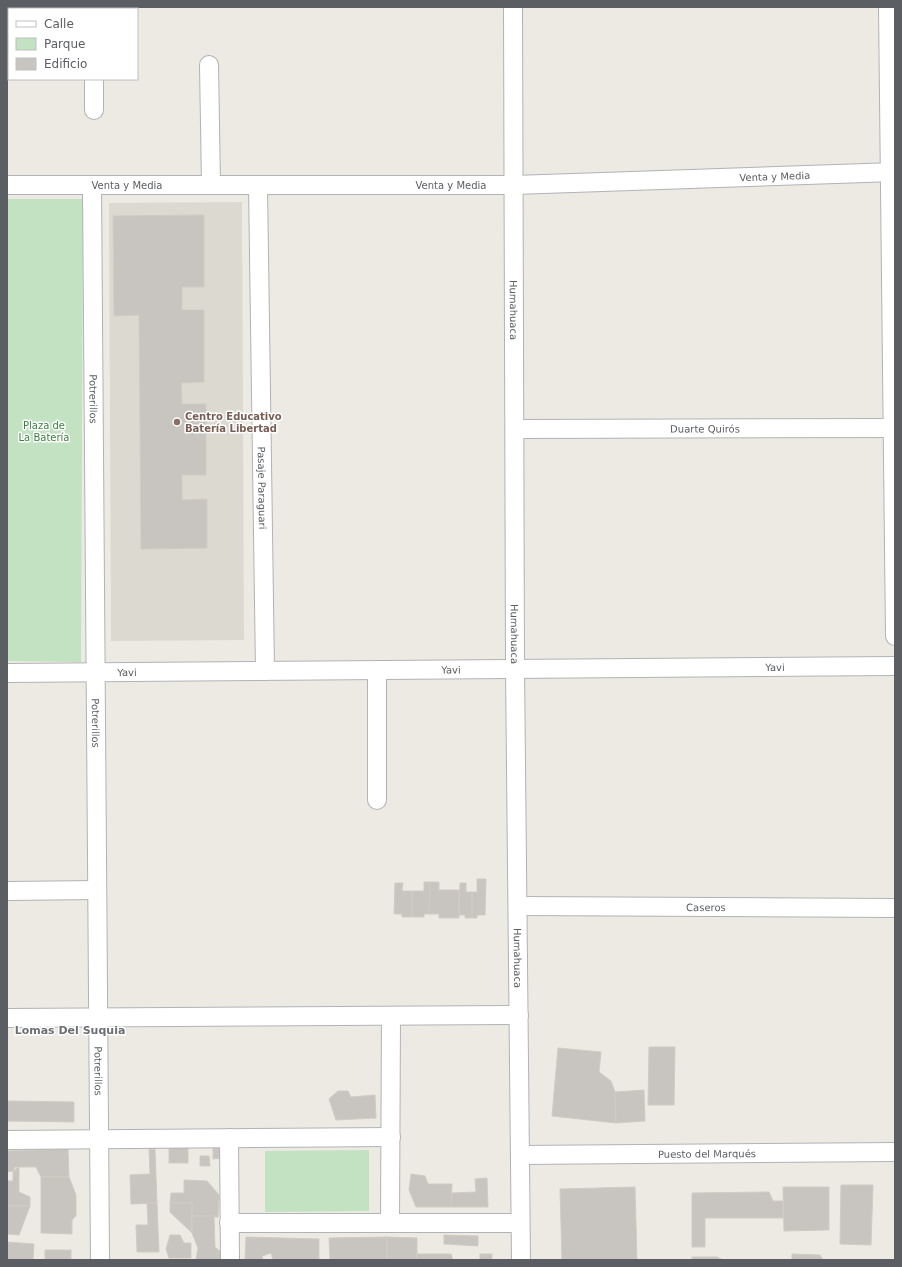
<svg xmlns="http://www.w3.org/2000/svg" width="902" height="1267" font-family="'DejaVu Sans',sans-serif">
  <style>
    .education { fill: #dcd9d1 }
    .green { fill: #c2e2c2 }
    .building { fill: #c8c5c0; stroke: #d0ccc2 }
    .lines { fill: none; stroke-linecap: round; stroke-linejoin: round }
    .minor-casing { stroke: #b0b3b7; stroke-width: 20 }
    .minor { stroke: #fff; stroke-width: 18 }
    .education-dot { fill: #8d6e63; stroke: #fff; stroke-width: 1.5 }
    .labels { text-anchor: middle; stroke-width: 3; stroke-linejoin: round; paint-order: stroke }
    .street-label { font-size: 10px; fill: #5b5e62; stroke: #fff }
    .education-label { font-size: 10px; font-weight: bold; fill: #785e54; stroke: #fff; text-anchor: start }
    .park-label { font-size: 10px; fill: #3d7f40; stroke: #fff }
    .neighbourhood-label { font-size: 11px; font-weight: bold; fill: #6c7074; stroke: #fff }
  </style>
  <rect width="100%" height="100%" fill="#eceae3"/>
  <path class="education" d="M242,202L244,640L111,641L109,203Z"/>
  <g class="green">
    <path d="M7,199H83L81,662L7,661Z"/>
    <path d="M369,1150V1211L265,1212V1151Z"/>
  </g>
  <g class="building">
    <path d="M204,215V287H182V310H204V382L181,383L182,404H206V475H182V500L207,499V548L141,549L139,315L114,316L113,216Z"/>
    <path d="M477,879H486L485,915H477V918H472V892H477Z"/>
    <path d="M424,882H430L429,914H424V917H412V891H424Z"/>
    <path d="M430,882H439V890H459V918H439V914H429Z"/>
    <path d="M395,883H403L402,891H412V917H402V914H394Z"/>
    <path d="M460,883H466V892H472V918H465V915H459Z"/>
    <path d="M649,1047H675L674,1105H648Z"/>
    <path d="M558,1048L601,1052L599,1072L611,1081L615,1092L616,1123L552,1116Z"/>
    <path d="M644,1090L645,1121L616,1123L615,1092Z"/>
    <path d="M338,1091H348L351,1097L375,1095L376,1118L336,1120L329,1099Z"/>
    <path d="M8,1101L74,1102V1122L7,1121Z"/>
    <rect x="169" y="1148" width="19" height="15"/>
    <path d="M213,1148H222V1158L213,1159Z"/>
    <path d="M68,1149L69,1177H41L36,1167H15L13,1171L7,1172V1151Z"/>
    <path d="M149,1149H155L157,1203L131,1204L130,1175L150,1174Z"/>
    <path d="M200,1156H209L210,1166H200Z"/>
    <path d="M19,1167V1192L30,1197V1206H7V1181H13V1171Z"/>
    <path d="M411,1174L425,1176L428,1184H452L451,1207H416L409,1190Z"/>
    <path d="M41,1177H69L76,1195V1216L72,1220V1234L41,1233Z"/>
    <path d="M487,1178L488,1207H451L452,1193L476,1192L475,1179Z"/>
    <path d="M184,1180L207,1181L219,1195L218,1217L192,1216V1203H170L171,1193H184Z"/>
    <path d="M841,1185H873L871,1245L840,1244Z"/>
    <path d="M635,1187L637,1260H562L560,1189Z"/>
    <path d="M783,1187H829V1230L784,1231Z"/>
    <path d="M769,1192L773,1201H783V1218H705V1247H692V1193Z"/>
    <path d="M147,1203H157L159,1252H137L136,1225H148Z"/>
    <path d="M170,1203H192V1233L170,1212Z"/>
    <path d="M7,1206H30L19,1235L7,1234Z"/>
    <path d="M192,1216H214L215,1247L221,1252L220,1260H196L198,1248L192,1233Z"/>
    <path d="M170,1235H180L184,1243H191V1258H169L166,1249Z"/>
    <path d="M444,1235L478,1236V1246L444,1244Z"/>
    <path d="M246,1237L319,1239V1260H273L271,1253L262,1256L263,1260H245Z"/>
    <path d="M387,1237V1260H330L329,1238Z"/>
    <path d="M387,1237L417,1238V1260H387Z"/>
    <path d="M7,1242L34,1244L33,1260H7Z"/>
    <rect x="45" y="1250" width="26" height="10"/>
    <path d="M417,1254H451L453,1260H417Z"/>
    <rect x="480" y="1254" width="12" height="6"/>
    <path d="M792,1254L820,1255L823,1260H792Z"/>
    <path d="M692,1257H717L723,1260H692Z"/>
  </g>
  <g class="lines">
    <g class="minor-casing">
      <g id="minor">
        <path id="s1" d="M513,7L515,668L521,1260"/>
        <path d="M888,7L895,636"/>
        <path d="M94,9V7"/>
        <path d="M7,28L9,7"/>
        <path d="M209,65L211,185"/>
        <path d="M94,110V79"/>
        <path id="s2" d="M7,185H514L895,172"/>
        <path id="s3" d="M92,185L100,1260"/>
        <path id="s4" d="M258,185L265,671"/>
        <path id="s5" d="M515,429L895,428"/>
        <path id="s6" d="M7,673L895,666"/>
        <path d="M377,800V670"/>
        <path d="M7,891L97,890"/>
        <path id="s7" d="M518,906L895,908"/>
        <path d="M7,1018L519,1015"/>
        <path d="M229,1138L230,1260"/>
        <path d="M7,1140L391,1137"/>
        <path id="s8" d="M520,1155L895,1152"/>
        <path d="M229,1223H520"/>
        <path d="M390,1223L391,1016"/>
      </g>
    </g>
    <use href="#minor" class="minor"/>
  </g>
  <circle class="education-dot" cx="177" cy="422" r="4"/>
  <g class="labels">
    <g class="street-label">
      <text dy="4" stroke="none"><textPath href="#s2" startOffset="768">Venta y Media</textPath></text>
      <text dy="4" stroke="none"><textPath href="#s2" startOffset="120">Venta y Media</textPath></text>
      <text dy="4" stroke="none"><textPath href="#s2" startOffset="444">Venta y Media</textPath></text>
      <text dy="4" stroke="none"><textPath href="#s1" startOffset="303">Humahuaca</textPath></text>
      <text dy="4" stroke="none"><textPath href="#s3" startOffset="214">Potrerillos</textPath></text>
      <text dy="4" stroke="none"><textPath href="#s5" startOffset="190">Duarte Quirós</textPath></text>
      <text dy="4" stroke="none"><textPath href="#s4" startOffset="303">Pasaje Paraguari</textPath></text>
      <text dy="4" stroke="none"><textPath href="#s1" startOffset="627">Humahuaca</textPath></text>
      <text dy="4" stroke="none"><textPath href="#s6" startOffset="768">Yavi</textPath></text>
      <text dy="4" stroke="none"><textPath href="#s6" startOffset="444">Yavi</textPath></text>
      <text dy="4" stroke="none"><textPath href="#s6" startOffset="120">Yavi</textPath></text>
      <text dy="4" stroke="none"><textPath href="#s3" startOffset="538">Potrerillos</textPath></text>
      <text dy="4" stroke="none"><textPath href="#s7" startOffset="188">Caseros</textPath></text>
      <text dy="4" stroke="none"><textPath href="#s1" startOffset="951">Humahuaca</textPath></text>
      <text dy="4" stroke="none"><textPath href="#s3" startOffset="886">Potrerillos</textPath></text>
      <text dy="4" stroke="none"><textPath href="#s8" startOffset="187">Puesto del Marqués</textPath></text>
    </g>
    <g class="education-label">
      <text x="185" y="420">Centro Educativo<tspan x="185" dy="12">Batería Libertad</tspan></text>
    </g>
    <g class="park-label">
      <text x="44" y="429">Plaza de<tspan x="44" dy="12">La Batería</tspan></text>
    </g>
    <g class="neighbourhood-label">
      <text x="70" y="1034">Lomas Del Suquia</text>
    </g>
  </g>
  <rect width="902" height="1267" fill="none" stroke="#5b5e62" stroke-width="16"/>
  <rect x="8" y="8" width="130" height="72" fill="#ffffff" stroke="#bdbfc0"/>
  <rect x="16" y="21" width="20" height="6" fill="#ffffff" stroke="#bdbfc0"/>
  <text x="44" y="28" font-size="12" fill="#5b5e62">Calle</text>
  <rect x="16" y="38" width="20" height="12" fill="#c2e2c2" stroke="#bdbfc0"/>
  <text x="44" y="48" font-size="12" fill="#5b5e62">Parque</text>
  <rect x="16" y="58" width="20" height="12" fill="#c8c5c0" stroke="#bdbfc0"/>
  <text x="44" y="68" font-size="12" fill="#5b5e62">Edificio</text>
</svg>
